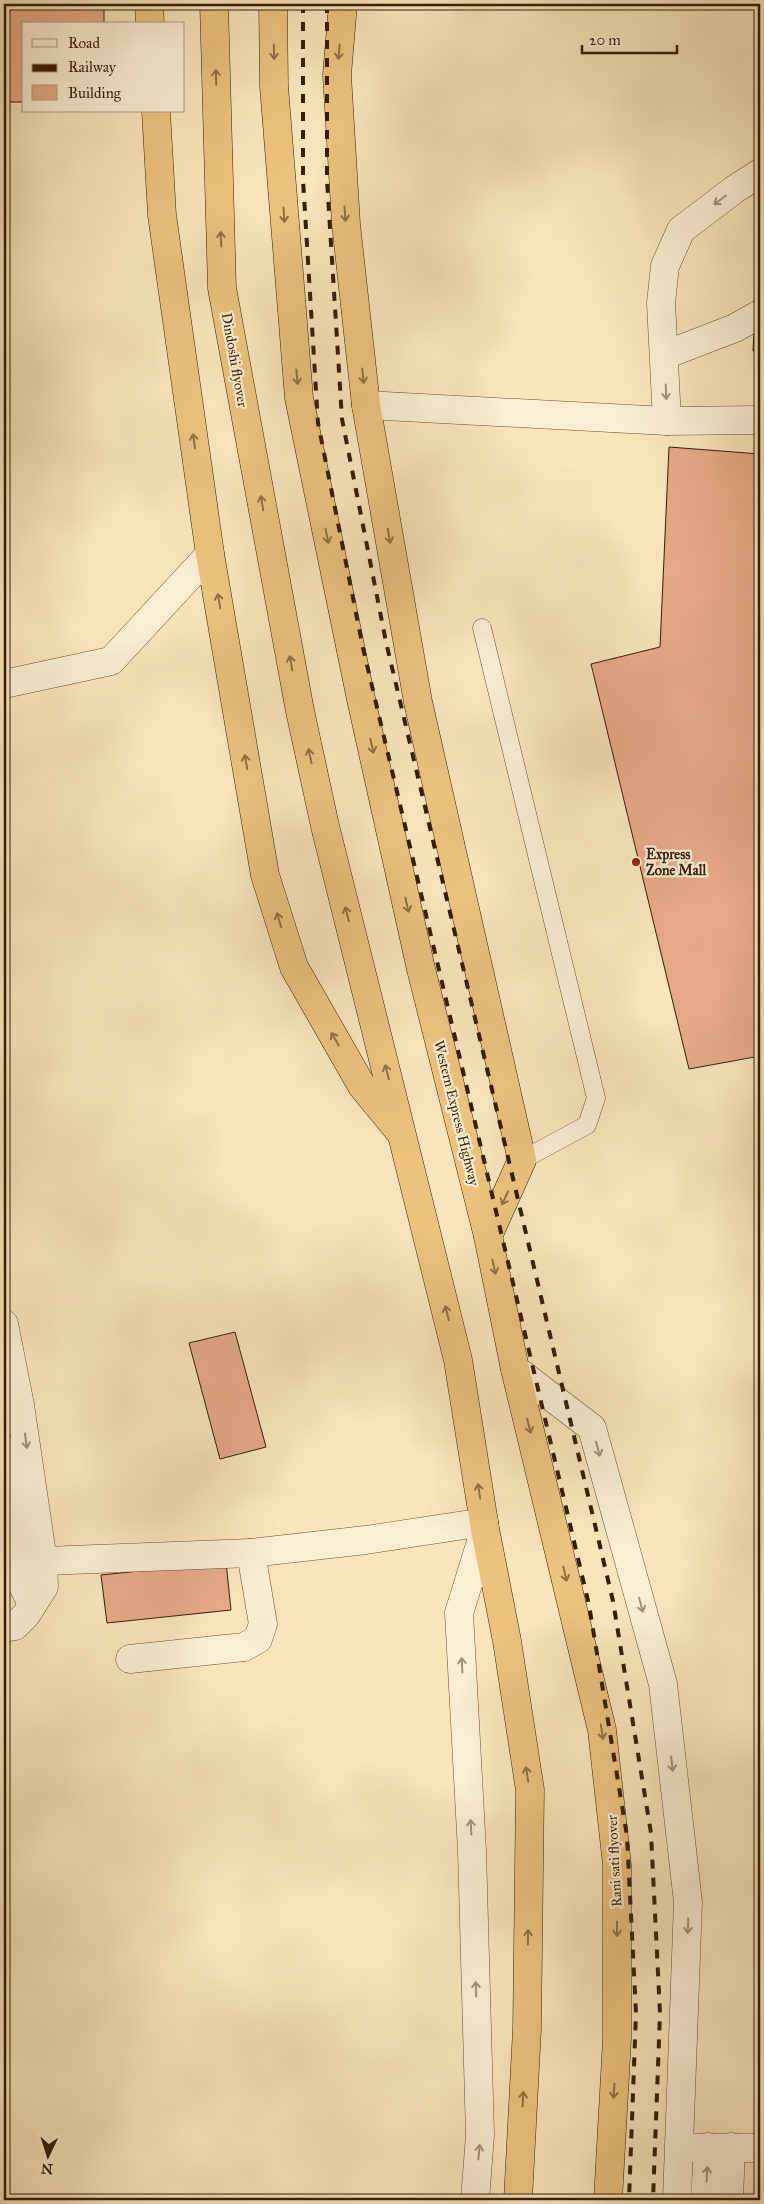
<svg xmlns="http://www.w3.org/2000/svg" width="764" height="2204" font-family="'IM FELL Great Primer',serif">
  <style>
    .building { fill: #e7aa89; stroke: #351c04 }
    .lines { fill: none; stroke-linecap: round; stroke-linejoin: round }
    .service-casing { stroke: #664e32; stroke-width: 19 }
    .minor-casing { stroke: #664e32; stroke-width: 29 }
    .tertiary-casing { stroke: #664e32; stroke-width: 29 }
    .trunk-casing { stroke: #351c04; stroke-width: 29 }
    .service { stroke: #fbeed3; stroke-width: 18 }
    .minor { stroke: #fbeed3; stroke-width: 28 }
    .tertiary { stroke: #fbeed3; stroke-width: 28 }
    .trunk { stroke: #ecc27e; stroke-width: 28 }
    .rail { stroke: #351c04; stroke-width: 4; stroke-dasharray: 9 9; stroke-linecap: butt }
    .oneway { stroke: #906f41 }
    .oneway2 { stroke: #a29076 }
    .poi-dot { fill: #8f2418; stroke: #fbeed3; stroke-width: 2 }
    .labels { text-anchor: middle; stroke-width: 4.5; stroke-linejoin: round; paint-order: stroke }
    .street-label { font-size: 14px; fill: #351c04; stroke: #fbeed3 }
    .poi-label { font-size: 14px; font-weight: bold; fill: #351c04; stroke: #fbeed3; text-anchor: start }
  </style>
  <rect width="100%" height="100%" fill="#f9e5bc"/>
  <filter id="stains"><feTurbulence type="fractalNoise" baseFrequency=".004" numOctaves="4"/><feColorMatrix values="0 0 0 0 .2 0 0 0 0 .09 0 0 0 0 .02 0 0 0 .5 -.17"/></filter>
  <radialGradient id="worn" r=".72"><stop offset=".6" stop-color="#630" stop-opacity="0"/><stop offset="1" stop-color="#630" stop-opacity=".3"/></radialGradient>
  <g class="building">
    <path d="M4,4H104V24H24V102H4Z"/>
    <path d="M760,327V351H753L754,330Z"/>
    <path d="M669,447L760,454V1056L689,1069L591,664L660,647Z"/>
    <path d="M235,1332L266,1447L220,1459L189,1343Z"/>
    <path d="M226,1562L231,1610L107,1623L101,1575Z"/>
  </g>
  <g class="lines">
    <g class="service-casing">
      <path id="service" d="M482,628L596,1098L587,1125L522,1160"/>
    </g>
    <g class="minor-casing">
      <g id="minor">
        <path d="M665,355L735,328L760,314"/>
        <path d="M366,405L667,421L760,420"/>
        <path d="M667,421L661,303L665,266L681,230L735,189L760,173"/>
        <path d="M4,684L111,661L210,554"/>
        <path d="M4,1324L20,1405L43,1561L44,1587L26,1615L15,1626L4,1628"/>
        <path d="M4,1450L22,1584L32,1604"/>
        <path d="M251,1553L366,1540L484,1522"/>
        <path d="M19,1562L251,1553L263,1624L258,1639L244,1647L130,1659"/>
      </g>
    </g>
    <g class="tertiary-casing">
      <g id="tertiary">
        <path d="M515,1369L592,1428L663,1684L688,1902L677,2200"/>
        <path d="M680,2148H760"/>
        <path d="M475,2200L480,2135L472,1851L459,1613L485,1529"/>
        <path d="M705,2200L708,2147"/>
        <path d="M729,2200L731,2147"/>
      </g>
    </g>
    <g class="trunk-casing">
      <g id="trunk">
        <path d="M149,4L150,24"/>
        <path d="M214,4L222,288L300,711L325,826L458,1360L485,1529L507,1641L530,1790L527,2029L518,2200"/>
        <path d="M273,4L274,86L299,398L361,699L421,969L488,1236L515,1369L602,1730L617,1865V2039L608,2200"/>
        <path d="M343,4L337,75L346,224L366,405L418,702L522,1160L488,1236"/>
        <path d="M156,111L162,215L210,554L265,875L294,967L362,1086L399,1131"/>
      </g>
    </g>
    <use href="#service" class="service"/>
    <use href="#minor" class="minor"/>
    <use href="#tertiary" class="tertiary"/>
    <use href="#trunk" class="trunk"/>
    <g class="rail">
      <path d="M303,4V180L318,423L363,648L589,1605L627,1836L636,2013L629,2200"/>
      <path d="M327,4V180L342,419L386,642L613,1601L651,1833L660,2013L653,2200"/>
    </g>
  </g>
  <defs><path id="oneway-shaft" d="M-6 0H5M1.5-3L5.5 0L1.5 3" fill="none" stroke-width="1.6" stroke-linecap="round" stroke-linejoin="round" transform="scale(1.25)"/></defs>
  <g class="oneway">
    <use href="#oneway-shaft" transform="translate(274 52) rotate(89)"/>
    <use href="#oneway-shaft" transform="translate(339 52) rotate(95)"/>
    <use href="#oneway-shaft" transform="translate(216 77) rotate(-92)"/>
    <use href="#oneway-shaft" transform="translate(345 214) rotate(86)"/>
    <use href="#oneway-shaft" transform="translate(284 215) rotate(86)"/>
    <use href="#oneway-shaft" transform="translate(221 239) rotate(-92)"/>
    <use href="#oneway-shaft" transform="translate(363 376) rotate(84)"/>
    <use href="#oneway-shaft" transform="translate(297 377) rotate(85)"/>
    <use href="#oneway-shaft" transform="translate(194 441) rotate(-98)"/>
    <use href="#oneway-shaft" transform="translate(262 503) rotate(-100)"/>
    <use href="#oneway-shaft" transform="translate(327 536) rotate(78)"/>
    <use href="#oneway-shaft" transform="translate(389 536) rotate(80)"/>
    <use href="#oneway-shaft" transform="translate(219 601) rotate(-100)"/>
    <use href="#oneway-shaft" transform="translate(291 663) rotate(-100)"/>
    <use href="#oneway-shaft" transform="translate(372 746) rotate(77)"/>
    <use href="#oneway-shaft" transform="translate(310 756) rotate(-102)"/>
    <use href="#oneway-shaft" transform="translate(246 762) rotate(-100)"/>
    <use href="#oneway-shaft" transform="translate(407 905) rotate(77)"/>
    <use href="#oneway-shaft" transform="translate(347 914) rotate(-104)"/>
    <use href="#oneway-shaft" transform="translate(279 920) rotate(-107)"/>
    <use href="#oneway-shaft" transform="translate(335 1039) rotate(-120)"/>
    <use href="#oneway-shaft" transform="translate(387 1072) rotate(-104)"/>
    <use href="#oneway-shaft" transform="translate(505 1198) rotate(115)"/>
    <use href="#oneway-shaft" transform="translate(494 1267) rotate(78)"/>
    <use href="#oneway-shaft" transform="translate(447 1313) rotate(-104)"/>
    <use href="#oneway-shaft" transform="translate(529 1426) rotate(76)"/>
    <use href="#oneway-shaft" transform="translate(479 1491) rotate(-99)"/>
    <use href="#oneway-shaft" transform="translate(565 1574) rotate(77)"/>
    <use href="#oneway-shaft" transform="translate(602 1732) rotate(81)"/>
    <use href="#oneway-shaft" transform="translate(527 1774) rotate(-99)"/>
    <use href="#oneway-shaft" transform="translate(617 1929) rotate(90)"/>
    <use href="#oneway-shaft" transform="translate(528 1937) rotate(-89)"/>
    <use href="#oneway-shaft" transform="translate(614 2091) rotate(93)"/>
    <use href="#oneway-shaft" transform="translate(523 2099) rotate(-87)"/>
  </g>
  <g class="oneway2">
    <use href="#oneway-shaft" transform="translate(720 200) rotate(143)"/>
    <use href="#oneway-shaft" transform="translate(666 392) rotate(88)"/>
    <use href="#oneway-shaft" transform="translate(26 1441) rotate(82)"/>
    <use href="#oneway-shaft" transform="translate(598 1449) rotate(75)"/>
    <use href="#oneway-shaft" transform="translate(641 1605) rotate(75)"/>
    <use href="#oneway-shaft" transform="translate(462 1665) rotate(-93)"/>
    <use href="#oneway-shaft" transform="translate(672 1764) rotate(83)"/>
    <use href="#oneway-shaft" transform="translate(471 1827) rotate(-93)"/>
    <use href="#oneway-shaft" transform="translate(688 1926) rotate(92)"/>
    <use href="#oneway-shaft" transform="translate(476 1989) rotate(-92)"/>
    <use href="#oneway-shaft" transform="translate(479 2152) rotate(-85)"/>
    <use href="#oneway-shaft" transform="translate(707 2174) rotate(-87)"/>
  </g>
  <circle class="poi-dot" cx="636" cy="862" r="5"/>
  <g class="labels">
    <g class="street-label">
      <text transform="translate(235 360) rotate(80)" y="5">Dindoshi flyover</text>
      <text transform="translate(457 1113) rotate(76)" y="5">Western Express Highway</text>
      <text transform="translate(614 1861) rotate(-93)" y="5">Rani sati flyover</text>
    </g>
    <g class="poi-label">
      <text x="646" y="859">Express<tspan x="646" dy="16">Zone Mall</tspan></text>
    </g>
  </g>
  <rect width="764" height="2204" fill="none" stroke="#f9e5bc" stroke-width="20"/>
  <rect x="5" y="5" width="754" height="2194" fill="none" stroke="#351c04" stroke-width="2.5"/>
  <rect x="10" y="10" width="744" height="2184" fill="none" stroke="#351c04"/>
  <rect x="22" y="22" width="162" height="90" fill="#fbeed3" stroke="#ac9a80"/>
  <rect x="32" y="39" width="25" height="8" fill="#fbeed3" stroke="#ac9a80"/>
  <text x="68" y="48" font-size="15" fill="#351c04">Road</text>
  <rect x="32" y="64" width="25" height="8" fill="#351c04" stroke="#ac9a80"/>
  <text x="68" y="72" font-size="15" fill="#351c04">Railway</text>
  <rect x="32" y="85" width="25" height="15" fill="#e7aa89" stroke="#ac9a80"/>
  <text x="68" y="98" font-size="15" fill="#351c04">Building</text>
  <g transform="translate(48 2156) rotate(184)" stroke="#fbeed3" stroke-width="4" paint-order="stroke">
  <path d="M0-4L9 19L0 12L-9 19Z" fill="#351c04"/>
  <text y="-8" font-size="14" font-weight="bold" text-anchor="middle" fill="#351c04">N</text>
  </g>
  <path d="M582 45v8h95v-8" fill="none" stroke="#351c04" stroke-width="2.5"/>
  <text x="589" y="45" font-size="15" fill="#351c04" stroke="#fbeed3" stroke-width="4" paint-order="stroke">20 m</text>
  <rect width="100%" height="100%" filter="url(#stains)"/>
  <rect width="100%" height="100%" fill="url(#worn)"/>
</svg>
